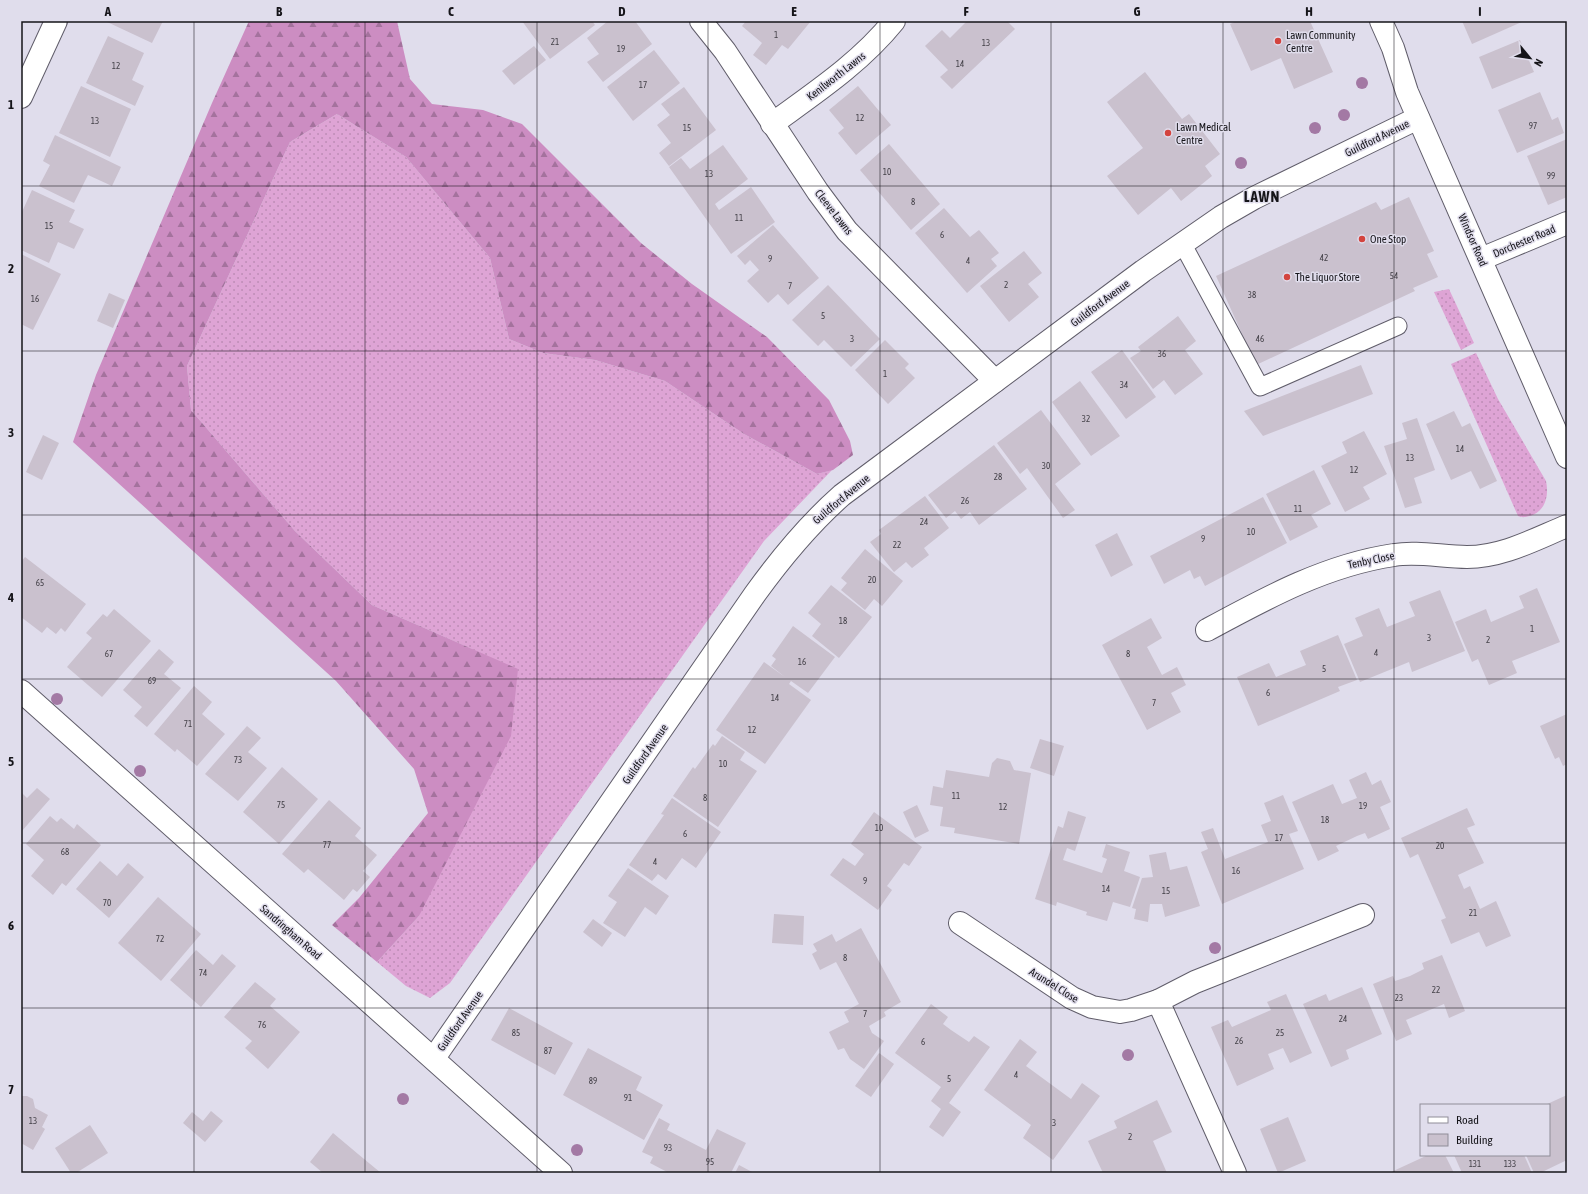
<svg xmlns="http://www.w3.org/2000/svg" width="1588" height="1194" font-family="'Asap Condensed',sans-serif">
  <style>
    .grass { fill: url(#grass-dots) }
    .forest { fill: url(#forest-firs) }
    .building { fill: #cac1ce }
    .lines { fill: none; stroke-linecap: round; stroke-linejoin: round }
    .lane-casing { stroke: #605d6a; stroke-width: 19 }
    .street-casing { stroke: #605d6a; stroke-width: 24 }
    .secondary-casing { stroke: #605d6a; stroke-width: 24 }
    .lane { stroke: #fff; stroke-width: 17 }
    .street { stroke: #fff; stroke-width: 22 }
    .secondary { stroke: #fff; stroke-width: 22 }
    .tree { fill: #a379a4 }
    .grid { fill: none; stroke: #151419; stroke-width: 1; stroke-opacity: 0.55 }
    .poi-dot { fill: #d3443e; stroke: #e0ddec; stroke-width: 1.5 }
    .labels { text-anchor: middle; stroke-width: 3; stroke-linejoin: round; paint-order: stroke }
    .number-label { font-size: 9px; fill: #423f46 }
    .poi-label { font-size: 11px; fill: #151419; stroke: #e0ddec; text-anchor: start }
    .street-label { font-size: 11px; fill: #151419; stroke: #e0ddec }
    .district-label { font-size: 15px; font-weight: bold; letter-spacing: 1px; fill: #151419; stroke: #e0ddec }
    .neatline { fill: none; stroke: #151419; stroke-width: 1.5 }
    .grid-label { font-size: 13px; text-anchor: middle; font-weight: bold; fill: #151419 }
  </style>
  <defs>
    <pattern id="grass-dots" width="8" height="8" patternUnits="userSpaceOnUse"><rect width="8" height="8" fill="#dea4d5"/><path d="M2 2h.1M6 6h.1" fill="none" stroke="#be8cb6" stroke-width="1.8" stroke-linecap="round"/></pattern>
    <pattern id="forest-firs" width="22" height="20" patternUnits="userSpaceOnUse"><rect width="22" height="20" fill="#cc8dc2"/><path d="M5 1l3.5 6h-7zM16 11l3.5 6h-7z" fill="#a4729d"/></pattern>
  </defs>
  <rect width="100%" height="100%" fill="#e0ddec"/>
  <g class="grass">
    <path d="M337,114L406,157L490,258L509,339L543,353L595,360L665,381L744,434L817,474L832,470L764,541L450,983L430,998L406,986L377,962L419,916L472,649L372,605L295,531L191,410L187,366L290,142Z"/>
    <path d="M1449,289L1474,343L1461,350L1434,292Z"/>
    <path d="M1476,353L1498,399L1546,481C1549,495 1546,511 1530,516C1525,517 1523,518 1518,516L1451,364Z"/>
  </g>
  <path class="forest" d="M249,21H397L410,79L432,104L483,110L522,124L641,243L692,284L767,337L829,400L850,441L853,455L833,470L817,474L744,434L665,381L595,360L543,353L509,339L490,258L406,157L337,114L290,142L187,366L191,410L295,531L372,605L518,669L511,736L419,916L377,962L332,925L359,898L428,813L414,769L336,681L73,442L96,375L212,103Z"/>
  <g class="building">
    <path d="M105,21H163L152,43Z"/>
    <path d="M522,21H592L595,25L550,59Z"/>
    <path d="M608,21H635L652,44L603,82L587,62L599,54L587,38Z"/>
    <path d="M746,21H811L788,49L782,45L766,65L753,55L762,43L742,26Z"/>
    <path d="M967,21H1007L1015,29L952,89L940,77L948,70L925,46L942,30L950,38Z"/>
    <path d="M1237,21H1310L1333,72L1294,89L1281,58L1251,71L1230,24Z"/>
    <path d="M1462,21H1524L1472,44Z"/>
    <path d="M108,36L144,53L132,80L144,86L135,106L86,83Z"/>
    <path d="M1520,40L1534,72L1492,89L1479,57Z"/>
    <path d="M534,46L546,60L514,85L502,71Z"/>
    <path d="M654,50L680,83L633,121L607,87Z"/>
    <path d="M1145,72L1182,119L1189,114L1220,154L1205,166L1212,176L1181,201L1171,188L1138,215L1107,176L1143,148L1107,102Z"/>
    <path d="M81,86L131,109L110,157L59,133Z"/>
    <path d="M858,86L891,125L856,155L838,133L844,128L829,110Z"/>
    <path d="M684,87L716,130L669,166L659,153L671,143L657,125L670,115L661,104Z"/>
    <path d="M1540,92L1552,120L1558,117L1564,133L1517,153L1498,110Z"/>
    <path d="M55,135L121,167L112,186L88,175L74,203L39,186L50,165L43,161Z"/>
    <path d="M1567,139V197L1548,205L1527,156Z"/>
    <path d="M889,144L940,204L911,230L860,170Z"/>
    <path d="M723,145L748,179L715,204L719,210L751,187L775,222L731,254L669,167L681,158L690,169Z"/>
    <path d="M32,190L75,210L69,222L84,229L74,249L58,242L49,263L21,250V214Z"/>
    <path d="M1409,197L1434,251L1427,254L1438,277L1413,288L1415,291L1256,365L1216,276L1376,202L1381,210Z"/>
    <path d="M944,208L970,237L979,230L999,253L991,259L997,266L967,293L915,233Z"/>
    <path d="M773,225L819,278L788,305L778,294L768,303L747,281L759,270L750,260L745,265L737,256Z"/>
    <path d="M1024,251L1042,273L1028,284L1039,297L1009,322L980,286Z"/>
    <path d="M21,254L61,274L33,330L21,324Z"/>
    <path d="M828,285L880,339L851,367L824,340L818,346L792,320Z"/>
    <path d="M109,293L125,300L113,328L97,321Z"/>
    <path d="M1178,316L1196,341L1185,350L1203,374L1175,395L1164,380L1153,389L1130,358L1141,351L1138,347Z"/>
    <path d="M885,340L909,364L905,368L915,378L888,404L855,370Z"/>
    <path d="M1122,350L1156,397L1126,419L1091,372Z"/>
    <path d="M1361,365L1373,394L1263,436L1244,411Z"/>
    <path d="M1080,381L1120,436L1091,456L1052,402Z"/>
    <path d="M1041,410L1081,464L1055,484L1075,510L1063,518L1027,468L1020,474L997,443Z"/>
    <path d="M1454,411L1462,427L1470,423L1497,481L1480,489L1471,471L1451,480L1426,424Z"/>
    <path d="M1417,418L1435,470L1414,478L1422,503L1405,508L1384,446L1407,439L1402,423Z"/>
    <path d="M1364,431L1387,474L1363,487L1370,499L1345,512L1321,466L1347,453L1342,442Z"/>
    <path d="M43,435L59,443L42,480L26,472Z"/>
    <path d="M994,445L1027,489L979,525L970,512L961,519L955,511L946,518L928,495Z"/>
    <path d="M1314,470L1331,504L1311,515L1318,527L1290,541L1266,494Z"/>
    <path d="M925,496L949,528L924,548L929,555L912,568L906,562L894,572L870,542L881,534L879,530Z"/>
    <path d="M1263,497L1287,543L1205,586L1200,576L1194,579L1190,570L1164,584L1150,556Z"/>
    <path d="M1117,533L1133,565L1111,577L1095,545Z"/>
    <path d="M865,549L903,581L882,606L874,599L865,610L841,590L847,583L841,578Z"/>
    <path d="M25,557L86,604L65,632L61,628L56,634L47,627L42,633L21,617V562Z"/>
    <path d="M831,585L872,617L839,658L812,636L821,624L808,613Z"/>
    <path d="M1537,588L1560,642L1512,661L1517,673L1489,685L1478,659L1472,662L1455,622L1486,609L1491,622L1524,608L1519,596Z"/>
    <path d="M1440,590L1465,651L1412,672L1409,662L1360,682L1344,644L1363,636L1355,618L1379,608L1387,627L1415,616L1409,602Z"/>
    <path d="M114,609L151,641L102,697L67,667L92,638L86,633L103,614L107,617Z"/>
    <path d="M1151,618L1162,638L1147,647L1162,675L1177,667L1186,685L1171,693L1181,712L1147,730L1102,645Z"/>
    <path d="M793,626L835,657L808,693L791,681L789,684L811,700L765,764L716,730L764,662L785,677L771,666L776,659L772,656Z"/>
    <path d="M1338,635L1357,680L1338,687L1340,691L1258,726L1237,677L1269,663L1276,677L1306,665L1300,651Z"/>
    <path d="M159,649L174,662L164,674L181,688L147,727L134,716L142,707L123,690Z"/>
    <path d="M194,686L212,702L202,714L225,734L197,766L177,749L175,752L154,734Z"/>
    <path d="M1567,714V764L1563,766L1559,757L1555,759L1540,726Z"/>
    <path d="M247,726L261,738L248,752L267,768L238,801L205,774Z"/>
    <path d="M722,736L745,752L740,760L757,771L718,827L673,796L693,767L695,769L713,744L715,746Z"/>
    <path d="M1040,739L1064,746L1054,776L1030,768Z"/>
    <path d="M997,758L1010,761L1014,770L1031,773L1019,844L954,833L955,828L940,826L943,807L930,805L933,786L943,788L946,770L989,777L992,763Z"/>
    <path d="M282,767L318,799L279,844L243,812Z"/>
    <path d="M1366,772L1372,785L1381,780L1391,802L1380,807L1390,829L1368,839L1365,833L1357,836L1336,846L1339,851L1318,861L1292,802L1333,784L1342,804L1357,798L1349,780Z"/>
    <path d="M37,788L50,799L21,832V792L27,798Z"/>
    <path d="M1283,795L1298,831L1289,834L1304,869L1222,904L1201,852L1208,849L1201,832L1213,828L1225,859L1268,842L1261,825L1271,821L1264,803Z"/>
    <path d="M672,798L721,832L696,868L682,858L666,880L658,874L652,881L629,865L664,815L661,814Z"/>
    <path d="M329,800L361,828L355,836L377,855L363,871L370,877L357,892L353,889L344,900L308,869L304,873L282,854Z"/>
    <path d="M917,805L929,831L915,838L903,812Z"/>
    <path d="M1467,808L1475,825L1467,828L1484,863L1458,875L1464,889L1470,886L1480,909L1496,901L1511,936L1486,947L1479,932L1451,944L1441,920L1446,918L1418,854L1410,858L1401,838Z"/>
    <path d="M1068,811L1086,817L1075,851L1067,848L1063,860L1102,873L1107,859L1102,857L1106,844L1130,852L1124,871L1140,877L1130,907L1113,902L1107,921L1086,915L1087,912L1057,902L1056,906L1035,899L1058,826L1063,828Z"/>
    <path d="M874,812L922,847L909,866L904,863L887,886L892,890L878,910L830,875L843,858L855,866L864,854L851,844Z"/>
    <path d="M50,816L57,822L61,818L74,829L77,824L101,845L66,886L62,883L53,895L31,876L44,860L26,844Z"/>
    <path d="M1166,852L1170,870L1187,866L1200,906L1165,917L1162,904H1150L1148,922L1134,919L1136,909L1132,908L1142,878L1153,877L1149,855Z"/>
    <path d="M100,861L117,876L128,863L144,877L109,918L76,889Z"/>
    <path d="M628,868L669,896L656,915L645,907L625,937L603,923L617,902L608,896Z"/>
    <path d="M158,897L201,934L161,981L118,943Z"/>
    <path d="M774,914L804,916L803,945L772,943Z"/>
    <path d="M593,919L612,933L602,947L583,932Z"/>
    <path d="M861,928L901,1002L884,1012L886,1016L869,1026L872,1033L884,1041L864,1069L850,1059L844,1048L838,1050L829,1032L849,1022L844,1012L859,1004L836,962L820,970L812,954L817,951L813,944L832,934L836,942Z"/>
    <path d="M196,950L213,965L222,954L236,966L201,1007L170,980Z"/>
    <path d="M1442,955L1465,1011L1449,1018L1444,1004L1406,1020L1412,1034L1396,1041L1373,984L1393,976L1395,981L1410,976L1424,969L1422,963Z"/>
    <path d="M255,982L276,999L270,1006L300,1032L268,1069L245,1048L252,1041L224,1017Z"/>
    <path d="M1362,987L1382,1034L1346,1050L1349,1059L1331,1067L1303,1004L1326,994L1329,1001Z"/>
    <path d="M1286,994L1312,1053L1290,1063L1283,1048L1268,1054L1274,1069L1237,1086L1211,1027L1228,1020L1232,1027L1271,1010L1267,1002Z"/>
    <path d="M931,1004L948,1017L943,1024L951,1030L969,1042L974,1036L990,1047L949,1103L961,1112L943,1137L929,1127L941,1109L931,1101L941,1087L895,1053Z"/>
    <path d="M509,1008L573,1043L555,1075L491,1040Z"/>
    <path d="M1020,1039L1037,1052L1026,1066L1071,1099L1082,1083L1100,1096L1053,1160L1023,1138L1031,1125L984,1090Z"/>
    <path d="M588,1048L642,1077L636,1090L663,1105L644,1140L563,1095Z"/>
    <path d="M879,1053L894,1064L871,1097L855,1086Z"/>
    <path d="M1567,1095V1160L1540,1173H1534L1526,1155H1549V1105H1545Z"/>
    <path d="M21,1096H27L33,1099L35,1108L48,1115L42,1127L45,1129L33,1150L21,1143Z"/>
    <path d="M1157,1100L1172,1132L1153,1141L1167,1173H1103L1088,1141L1117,1128L1114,1121Z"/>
    <path d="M211,1111L223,1121L205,1142L183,1123L192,1112L203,1121Z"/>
    <path d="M1288,1117L1306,1161L1278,1173L1260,1129Z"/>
    <path d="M659,1118L670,1124L667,1130L706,1150L717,1129L746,1143L731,1173H669L650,1163L653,1157L642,1152Z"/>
    <path d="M90,1125L108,1153L76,1173H71L55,1148Z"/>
    <path d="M333,1133L358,1154L381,1173H323L310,1162Z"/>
    <path d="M1428,1155H1445L1454,1173H1389Z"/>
    <path d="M1454,1155H1524L1532,1173H1462Z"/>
    <path d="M739,1165L754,1173H735Z"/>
  </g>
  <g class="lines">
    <g class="lane-casing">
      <path id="lane" d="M1182,243L1260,387L1398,326"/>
    </g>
    <g class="street-casing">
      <g id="street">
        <path d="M701,21L725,51L818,192L847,231L995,381"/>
        <path d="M21,97L56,21"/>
        <path d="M772,124C816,92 860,63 894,21"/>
        <path d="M1481,259L1567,223"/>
        <path d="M1207,630C1266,598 1326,565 1394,555C1417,551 1443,557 1467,557C1503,557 1535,539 1567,526"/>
        <path d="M21,691L561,1173"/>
        <path d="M960,923L1072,998L1092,1007L1120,1012L1131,1010L1158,1001"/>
        <path d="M434,1058L755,594C781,558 808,525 842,495L1143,271L1221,217L1254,198L1418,118"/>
        <path d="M1235,1173L1158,1001L1195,982L1363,915"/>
      </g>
    </g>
    <g class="secondary-casing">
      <path id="secondary" d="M1381,21L1393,48L1407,92L1567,457"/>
    </g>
    <use href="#lane" class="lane"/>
    <use href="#street" class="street"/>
    <use href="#secondary" class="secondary"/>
  </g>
  <g class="tree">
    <circle cx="1362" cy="83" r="6"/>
    <circle cx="1344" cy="115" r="6"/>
    <circle cx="1315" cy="128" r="6"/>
    <circle cx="1241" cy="163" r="6"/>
    <circle cx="57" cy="699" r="6"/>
    <circle cx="140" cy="771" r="6"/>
    <circle cx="1215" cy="948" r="6"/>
    <circle cx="1128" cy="1055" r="6"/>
    <circle cx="403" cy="1099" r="6"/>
    <circle cx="577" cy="1150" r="6"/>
  </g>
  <path class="grid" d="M194,21V1173M365,21V1173M537,21V1173M708,21V1173M880,21V1173M1051,21V1173M1223,21V1173M1394,21V1173M21,186H1567M21,351H1567M21,515H1567M21,679H1567M21,843H1567M21,1008H1567"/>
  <g class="poi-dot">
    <circle cx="1278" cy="41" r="4"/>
    <circle cx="1168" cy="133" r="4"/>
    <circle cx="1362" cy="239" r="4"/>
    <circle cx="1287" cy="277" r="4"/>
  </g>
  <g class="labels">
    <g class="number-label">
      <text x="776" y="38">1</text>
      <text x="555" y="45">21</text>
      <text x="986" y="46">13</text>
      <text x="621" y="52">19</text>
      <text x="960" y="67">14</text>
      <text x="116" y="69">12</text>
      <text x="643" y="88">17</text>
      <text x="860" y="121">12</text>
      <text x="95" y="124">13</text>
      <text x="1533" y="129">97</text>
      <text x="687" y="131">15</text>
      <text x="887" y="175">10</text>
      <text x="709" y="177">13</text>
      <text x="1551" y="179">99</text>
      <text x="913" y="205">8</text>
      <text x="739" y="221">11</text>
      <text x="49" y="229">15</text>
      <text x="942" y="238">6</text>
      <text x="1324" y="261">42</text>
      <text x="770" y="262">9</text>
      <text x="968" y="264">4</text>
      <text x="1394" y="279">54</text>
      <text x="1006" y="288">2</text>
      <text x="790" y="289">7</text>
      <text x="1252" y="298">38</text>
      <text x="35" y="302">16</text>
      <text x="823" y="319">5</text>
      <text x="852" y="342">3</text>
      <text x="1260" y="342">46</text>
      <text x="1162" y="357">36</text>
      <text x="885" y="377">1</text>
      <text x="1124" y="388">34</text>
      <text x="1086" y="422">32</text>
      <text x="1460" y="452">14</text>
      <text x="1410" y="461">13</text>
      <text x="1046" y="469">30</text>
      <text x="1354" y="473">12</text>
      <text x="998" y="480">28</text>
      <text x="965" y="504">26</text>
      <text x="1298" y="512">11</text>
      <text x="924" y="525">24</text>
      <text x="1251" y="535">10</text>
      <text x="1203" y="542">9</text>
      <text x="897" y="548">22</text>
      <text x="872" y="583">20</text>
      <text x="40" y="586">65</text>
      <text x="843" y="624">18</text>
      <text x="1532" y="632">1</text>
      <text x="1429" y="641">3</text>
      <text x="1488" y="643">2</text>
      <text x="1376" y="656">4</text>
      <text x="109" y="657">67</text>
      <text x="1128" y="657">8</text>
      <text x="802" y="665">16</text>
      <text x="1324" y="672">5</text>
      <text x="152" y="684">69</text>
      <text x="1268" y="696">6</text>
      <text x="775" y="701">14</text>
      <text x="1154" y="706">7</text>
      <text x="188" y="727">71</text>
      <text x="752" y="733">12</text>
      <text x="238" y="763">73</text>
      <text x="723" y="767">10</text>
      <text x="956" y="799">11</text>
      <text x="705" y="801">8</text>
      <text x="281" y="808">75</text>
      <text x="1363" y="809">19</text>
      <text x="1003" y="810">12</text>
      <text x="1325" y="823">18</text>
      <text x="879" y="831">10</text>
      <text x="685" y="837">6</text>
      <text x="1279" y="841">17</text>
      <text x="327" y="848">77</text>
      <text x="1440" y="849">20</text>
      <text x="65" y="855">68</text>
      <text x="655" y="865">4</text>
      <text x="1236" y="874">16</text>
      <text x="865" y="884">9</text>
      <text x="1106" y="892">14</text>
      <text x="1166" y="894">15</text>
      <text x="107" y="906">70</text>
      <text x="1473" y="916">21</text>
      <text x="160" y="942">72</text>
      <text x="845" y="961">8</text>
      <text x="203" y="976">74</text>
      <text x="1436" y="993">22</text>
      <text x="1399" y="1001">23</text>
      <text x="865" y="1017">7</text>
      <text x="1343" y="1022">24</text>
      <text x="262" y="1028">76</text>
      <text x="516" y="1036">85</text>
      <text x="1280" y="1036">25</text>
      <text x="1239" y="1044">26</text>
      <text x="923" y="1045">6</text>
      <text x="548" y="1054">87</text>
      <text x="1016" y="1078">4</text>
      <text x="949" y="1082">5</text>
      <text x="593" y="1084">89</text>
      <text x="628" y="1101">91</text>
      <text x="33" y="1124">13</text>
      <text x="1054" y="1126">3</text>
      <text x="1130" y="1140">2</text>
      <text x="668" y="1151">93</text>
      <text x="710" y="1165">95</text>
      <text x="1475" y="1167">131</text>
      <text x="1510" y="1167">133</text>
    </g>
    <g class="poi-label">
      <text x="1286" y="39">Lawn Community<tspan x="1286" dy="13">Centre</tspan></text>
      <text x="1176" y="131">Lawn Medical<tspan x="1176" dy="13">Centre</tspan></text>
      <text x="1370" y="243">One Stop</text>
      <text x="1295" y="281">The Liquor Store</text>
    </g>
    <g class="street-label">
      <text transform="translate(836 76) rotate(-38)" y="4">Kenilworth Lawns</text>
      <text transform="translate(1377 138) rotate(-26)" y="4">Guildford Avenue</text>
      <text transform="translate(834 212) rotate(52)" y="4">Cleeve Lawns</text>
      <text transform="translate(1473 240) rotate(66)" y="4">Windsor Road</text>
      <text transform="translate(1524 241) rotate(-23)" y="4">Dorchester Road</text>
      <text transform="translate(1100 303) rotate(-37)" y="4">Guildford Avenue</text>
      <text transform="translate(841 499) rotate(-40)" y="4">Guildford Avenue</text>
      <text transform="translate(1371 560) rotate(-12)" y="4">Tenby Close</text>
      <text transform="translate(645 754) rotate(-55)" y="4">Guildford Avenue</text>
      <text transform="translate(291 932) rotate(41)" y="4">Sandringham Road</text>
      <text transform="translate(1054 985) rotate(32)" y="4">Arundel Close</text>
      <text transform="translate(460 1021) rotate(-55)" y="4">Guildford Avenue</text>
    </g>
    <g class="district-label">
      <text x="1262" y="202">LAWN</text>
    </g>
  </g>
  <rect width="1588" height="1194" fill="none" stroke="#e0ddec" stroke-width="44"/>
  <rect x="1420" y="1104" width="130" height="52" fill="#e0ddec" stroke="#8f8d98"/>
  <rect x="1428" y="1117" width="20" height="6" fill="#ffffff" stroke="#8f8d98"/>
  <text x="1456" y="1124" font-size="12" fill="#151419">Road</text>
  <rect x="1428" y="1134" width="20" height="12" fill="#cac1ce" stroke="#8f8d98"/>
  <text x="1456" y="1144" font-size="12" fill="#151419">Building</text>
  <g transform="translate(1530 58) rotate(119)" stroke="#e0ddec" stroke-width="3" paint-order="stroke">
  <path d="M0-3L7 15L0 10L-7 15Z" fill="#151419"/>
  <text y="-6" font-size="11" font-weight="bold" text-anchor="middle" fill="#151419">N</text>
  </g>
  <rect x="22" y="22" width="1544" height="1150" class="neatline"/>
  <g class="grid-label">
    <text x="108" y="16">A</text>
    <text x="279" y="16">B</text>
    <text x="451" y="16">C</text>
    <text x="622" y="16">D</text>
    <text x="794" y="16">E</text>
    <text x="966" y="16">F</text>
    <text x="1137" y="16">G</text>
    <text x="1309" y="16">H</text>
    <text x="1480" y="16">I</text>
    <text x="11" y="109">1</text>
    <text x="11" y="273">2</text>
    <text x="11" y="437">3</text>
    <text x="11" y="602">4</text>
    <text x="11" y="766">5</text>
    <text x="11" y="930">6</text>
    <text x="11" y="1094">7</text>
  </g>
</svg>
